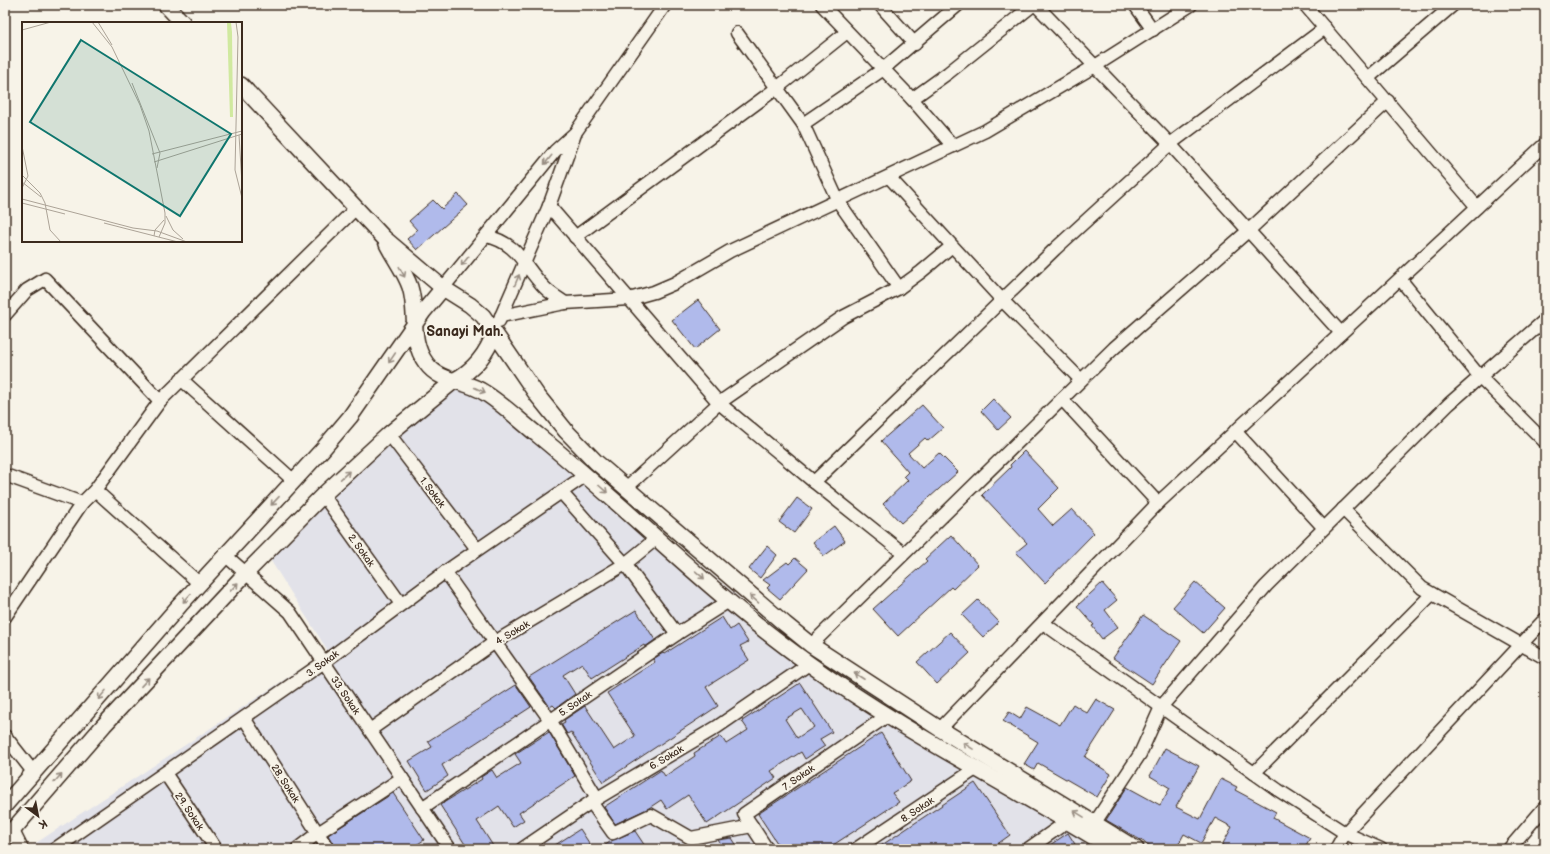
<svg xmlns="http://www.w3.org/2000/svg" width="1550" height="854" font-family="'Balsamiq Sans',sans-serif">
  <style>
    .built { fill: #e2e2e9 }
    .building { fill: #b0baeb; stroke: #3b2a1e; fill-rule: evenodd }
    .lines { fill: none; stroke-linecap: round; stroke-linejoin: round }
    .minor-casing { stroke: #3b2a1e; stroke-width: 15 }
    .tertiary-casing { stroke: #3b2a1e; stroke-width: 18 }
    .minor { stroke: #f7f3e8; stroke-width: 12 }
    .tertiary { stroke: #f7f3e8; stroke-width: 15 }
    .oneway { stroke: #998e83 }
    .labels { text-anchor: middle; stroke-width: 4; stroke-linejoin: round; paint-order: stroke }
    .street-label { font-size: 10px; fill: #3b2a1e; stroke: #f7f3e8 }
    .district-label { font-size: 14px; font-weight: bold; fill: #3b2a1e; stroke: #f7f3e8 }
    .inset-road { fill: none; stroke: #aca397; stroke-width: 1 }
    .view { fill: #0f766e; fill-opacity: 0.15; stroke: #0f766e; stroke-width: 2 }
    .inset-edge { fill: none; stroke: #3b2a1e; stroke-width: 2 }
  </style>
  <rect width="100%" height="100%" fill="#f7f3e8"/>
  <filter id="ink" filterUnits="userSpaceOnUse"><feTurbulence type="fractalNoise" baseFrequency=".025" numOctaves="2"/><feDisplacementMap in="SourceGraphic" scale="8" xChannelSelector="R" yChannelSelector="G"/><feConvolveMatrix kernelMatrix="1 2 1 2 8 2 1 2 1" color-interpolation-filters="sRGB"/></filter>
  <g filter="url(#ink)">
    <path class="built" d="M464,374L520,412L795,645L1126,849H27L328,651L264,550Z"/>
    <g class="building">
      <path d="M458,194L468,205L417,250L407,239L417,230L409,221L433,200L442,209Z"/>
      <path d="M698,300L720,329L695,349L672,320Z"/>
      <path d="M993,399L1011,418L998,430L981,411Z"/>
      <path d="M922,405L943,428L928,441L925,438L908,453L922,468L939,453L958,472L901,523L883,504L908,480L904,476L908,472L881,441Z"/>
      <path d="M1024,451L1059,488L1038,509L1053,526L1072,509L1094,533L1045,583L1016,552L1027,543L982,495L1011,467L1010,465Z"/>
      <path d="M797,498L812,509L794,533L779,522Z"/>
      <path d="M834,526L845,541L824,556L813,542Z"/>
      <path d="M951,535L978,565L953,589L951,587L898,636L873,609L927,561L925,559Z"/>
      <path d="M767,546L777,555L760,578L749,569Z"/>
      <path d="M795,558L808,569L780,599L767,588L770,585L763,580L787,562L789,564Z"/>
      <path d="M1195,582L1225,608L1203,633L1173,607Z"/>
      <path d="M1102,583L1117,600L1105,610L1118,627L1102,639L1092,626L1094,625L1077,606Z"/>
      <path d="M978,600L999,622L983,637L962,615Z"/>
      <path d="M636,610L655,640L645,647L644,645L592,678L582,663L563,675L575,694L556,708L553,705L550,707L529,677Z"/>
      <path d="M1143,615L1181,641L1152,684L1113,658Z"/>
      <path d="M722,617L730,630L737,625L748,642L740,646L749,660L706,687L718,706L603,782L571,732L567,734L561,724L565,722L564,720L585,706L614,750L635,736L607,693L655,662L653,659L663,653L664,654Z"/>
      <path d="M950,632L970,653L937,684L917,662Z"/>
      <path d="M800,683L832,732L820,739L825,746L805,759L801,752L771,771L776,778L707,824L688,795L667,809L661,800L649,808L615,824L604,807L661,770L665,776L695,756L694,753L721,736L726,744L748,730L742,721ZM802,709L814,727L797,738L785,719Z"/>
      <path d="M516,685L531,707L442,765L448,776L427,790L409,761L432,747L428,741Z"/>
      <path d="M1096,699L1115,710L1085,757L1111,774L1097,797L1038,763L1034,770L1024,764L1038,742L1003,721L1009,712L1020,719L1027,707L1060,725L1073,704L1087,713Z"/>
      <path d="M549,732L575,776L519,813L524,820L513,827L499,806L477,821L495,849H468L440,805L482,779L481,777L492,770L497,778L521,763L515,754Z"/>
      <path d="M881,733L911,781L892,793L899,802L827,849H781L758,814Z"/>
      <path d="M1165,748L1199,766L1176,807L1200,819L1221,779L1237,787L1235,790L1276,812L1273,818L1310,838L1304,849H1220L1232,827L1215,818L1201,843L1184,834L1176,849H1156L1106,820L1127,787L1160,805L1170,788L1150,776Z"/>
      <path d="M975,783L1010,835L996,845L999,849H876Z"/>
      <path d="M393,793L424,840L410,849H336L328,835Z"/>
      <path d="M580,829L593,849H549Z"/>
      <path d="M635,831L647,849H599L613,840Z"/>
      <path d="M1068,833L1078,849H1044Z"/>
      <path d="M732,838L739,849H724L718,840Z"/>
    </g>
    <g class="lines">
      <g class="minor-casing">
        <g id="minor">
          <path d="M822,5L912,99L953,146"/>
          <path d="M880,5L915,44"/>
          <path d="M1036,5L1170,144L1341,333"/>
          <path d="M1135,5L1153,30"/>
          <path d="M1305,5L1477,207"/>
          <path d="M737,33L803,124L838,201L899,288"/>
          <path d="M1368,78L1453,5"/>
          <path d="M912,99L948,73L1033,5"/>
          <path d="M803,124L882,70L958,5"/>
          <path d="M889,177L1002,300L1081,380"/>
          <path d="M549,206L719,403L814,482L903,553"/>
          <path d="M486,236C519,243 523,266 545,288C551,294 558,298 565,303"/>
          <path d="M575,237L777,88L847,32"/>
          <path d="M1400,279L1480,377L1545,442"/>
          <path d="M443,288L555,151L575,133L665,5"/>
          <path d="M5,315L27,290L45,279L160,401"/>
          <path d="M501,316L565,303L629,299L654,292L675,283L730,251L985,131L1095,66L1191,5"/>
          <path d="M499,321L549,206L575,134"/>
          <path d="M181,379L294,481"/>
          <path d="M1062,399L1158,503"/>
          <path d="M1235,431L1324,528"/>
          <path d="M389,434L477,549"/>
          <path d="M5,475L82,503"/>
          <path d="M814,482L1055,249L1170,144L1325,28"/>
          <path d="M626,488L719,403L843,317L899,288L921,272L952,246"/>
          <path d="M95,490L200,584"/>
          <path d="M561,492L625,564L677,634"/>
          <path d="M323,495L401,604"/>
          <path d="M1343,509L1422,588L1545,658"/>
          <path d="M225,555L290,612L450,849"/>
          <path d="M445,572L550,720L597,798"/>
          <path d="M5,617L82,503L95,490L160,401L356,208"/>
          <path d="M1043,623L1278,790L1345,833L1381,849"/>
          <path d="M811,645L1114,348L1248,231L1388,101"/>
          <path d="M244,718L328,849"/>
          <path d="M940,729L1158,503L1545,144"/>
          <path d="M370,730L495,642L625,564L657,538"/>
          <path d="M5,736L34,773"/>
          <path d="M165,773L216,849"/>
          <path d="M1254,773L1432,594"/>
          <path d="M591,802L613,833L651,815L691,838L752,826"/>
          <path d="M422,808L677,634L729,601"/>
          <path d="M1094,824L1140,754L1161,707L1266,586L1449,404L1545,320"/>
          <path d="M13,831L22,849"/>
          <path d="M55,849L324,662L445,572L586,475"/>
          <path d="M297,849L318,833L402,778"/>
          <path d="M522,849L591,802L717,727L809,664"/>
          <path d="M767,849L744,814L887,716"/>
          <path d="M856,849L977,768"/>
          <path d="M1028,849L1068,821"/>
          <path d="M1336,849L1345,833L1545,619"/>
          <path d="M1509,849L1545,807"/>
        </g>
      </g>
      <g class="tertiary-casing">
        <g id="tertiary">
          <path d="M166,5L183,23"/>
          <path d="M241,85L384,238L443,288L470,305L483,316L537,395L566,431L596,462L785,624L811,645L940,729L1136,849"/>
          <path d="M387,244C394,258 405,272 410,287C418,312 409,340 426,363C441,384 465,379 485,393C504,405 521,422 539,436C630,510 712,595 808,663C905,733 1012,786 1113,849"/>
          <path d="M5,805L180,605L322,450L350,417L423,312L443,288"/>
          <path d="M5,839L104,725L246,573L323,495L389,434L455,380C475,369 487,354 494,333"/>
        </g>
      </g>
      <use href="#minor" class="minor"/>
      <use href="#tertiary" class="tertiary"/>
    </g>
    <defs><path id="oneway-shaft" d="M-6 0H5M1.5-3L5.5 0L1.5 3" fill="none" stroke-width="1.6" stroke-linecap="round" stroke-linejoin="round"/></defs>
    <g class="oneway">
      <use href="#oneway-shaft" transform="translate(548 160) rotate(129)"/>
      <use href="#oneway-shaft" transform="translate(465 261) rotate(129)"/>
      <use href="#oneway-shaft" transform="translate(402 272) rotate(62)"/>
      <use href="#oneway-shaft" transform="translate(517 280) rotate(-67)"/>
      <use href="#oneway-shaft" transform="translate(392 358) rotate(124)"/>
      <use href="#oneway-shaft" transform="translate(480 390) rotate(25)"/>
      <use href="#oneway-shaft" transform="translate(345 475) rotate(-43)"/>
      <use href="#oneway-shaft" transform="translate(603 489) rotate(42)"/>
      <use href="#oneway-shaft" transform="translate(275 501) rotate(133)"/>
      <use href="#oneway-shaft" transform="translate(700 575) rotate(41)"/>
      <use href="#oneway-shaft" transform="translate(234 587) rotate(-47)"/>
      <use href="#oneway-shaft" transform="translate(187 598) rotate(132)"/>
      <use href="#oneway-shaft" transform="translate(754 599) rotate(-139)"/>
      <use href="#oneway-shaft" transform="translate(859 676) rotate(-147)"/>
      <use href="#oneway-shaft" transform="translate(145 682) rotate(-47)"/>
      <use href="#oneway-shaft" transform="translate(102 695) rotate(131)"/>
      <use href="#oneway-shaft" transform="translate(968 746) rotate(-148)"/>
      <use href="#oneway-shaft" transform="translate(58 778) rotate(-49)"/>
      <use href="#oneway-shaft" transform="translate(1079 814) rotate(-148)"/>
    </g>
  </g>
  <g class="labels">
    <g class="street-label">
      <text transform="translate(433 492) rotate(53)" y="4">1. Sokak</text>
      <text transform="translate(362 550) rotate(54)" y="4">2. Sokak</text>
      <text transform="translate(512 632) rotate(-31)" y="4">4. Sokak</text>
      <text transform="translate(322 663) rotate(-36)" y="4">3. Sokak</text>
      <text transform="translate(346 695) rotate(56)" y="4">33. Sokak</text>
      <text transform="translate(575 703) rotate(-34)" y="4">5. Sokak</text>
      <text transform="translate(666 757) rotate(-31)" y="4">6. Sokak</text>
      <text transform="translate(798 777) rotate(-35)" y="4">7. Sokak</text>
      <text transform="translate(286 783) rotate(57)" y="4">28. Sokak</text>
      <text transform="translate(917 809) rotate(-34)" y="4">8. Sokak</text>
      <text transform="translate(190 811) rotate(56)" y="4">29. Sokak</text>
    </g>
    <g class="district-label">
      <text x="465" y="336">Sanayi Mah.</text>
    </g>
  </g>
  <g transform="translate(22 22)">
    <rect width="220" height="220" fill="#f7f3e8"/>
    <path d="M205,0L209,1L210,10L211,95H208Z" fill="#d0e99f"/>
    <path class="inset-road" d="M70,0L90,25L118,83L127,109L143,191V201L137,215M76,0L90,23M214,0L216,15L213,148L220,176M0,8L29,0M110,61L138,131L135,146M217,113L220,162M0,124L6,154L0,166M130,132L220,109M132,140L220,112M0,153L18,171L23,181L28,208L39,220M0,160L19,175M0,177L111,206L135,209L165,220M0,181L43,192M144,194L151,208L161,217M82,201L156,220M132,214L133,208L142,198"/>
    <path class="view" d="M59,18L209,112L158,194L8,100Z"/>
    <rect width="220" height="220" class="inset-edge"/>
  </g>
  <rect width="1550" height="854" fill="none" stroke="#f7f3e8" stroke-width="20"/>
  <rect x="10" y="10" width="1530" height="834" fill="none" stroke="#3b2a1e" stroke-width="1.5" filter="url(#ink)"/>
  <g transform="translate(38 816) rotate(148)" stroke="#f7f3e8" stroke-width="3" paint-order="stroke">
  <path d="M0-3L7 15L0 10L-7 15Z" fill="#3b2a1e"/>
  <text y="-6" font-size="11" font-weight="bold" text-anchor="middle" fill="#3b2a1e">K</text>
  </g>
</svg>
